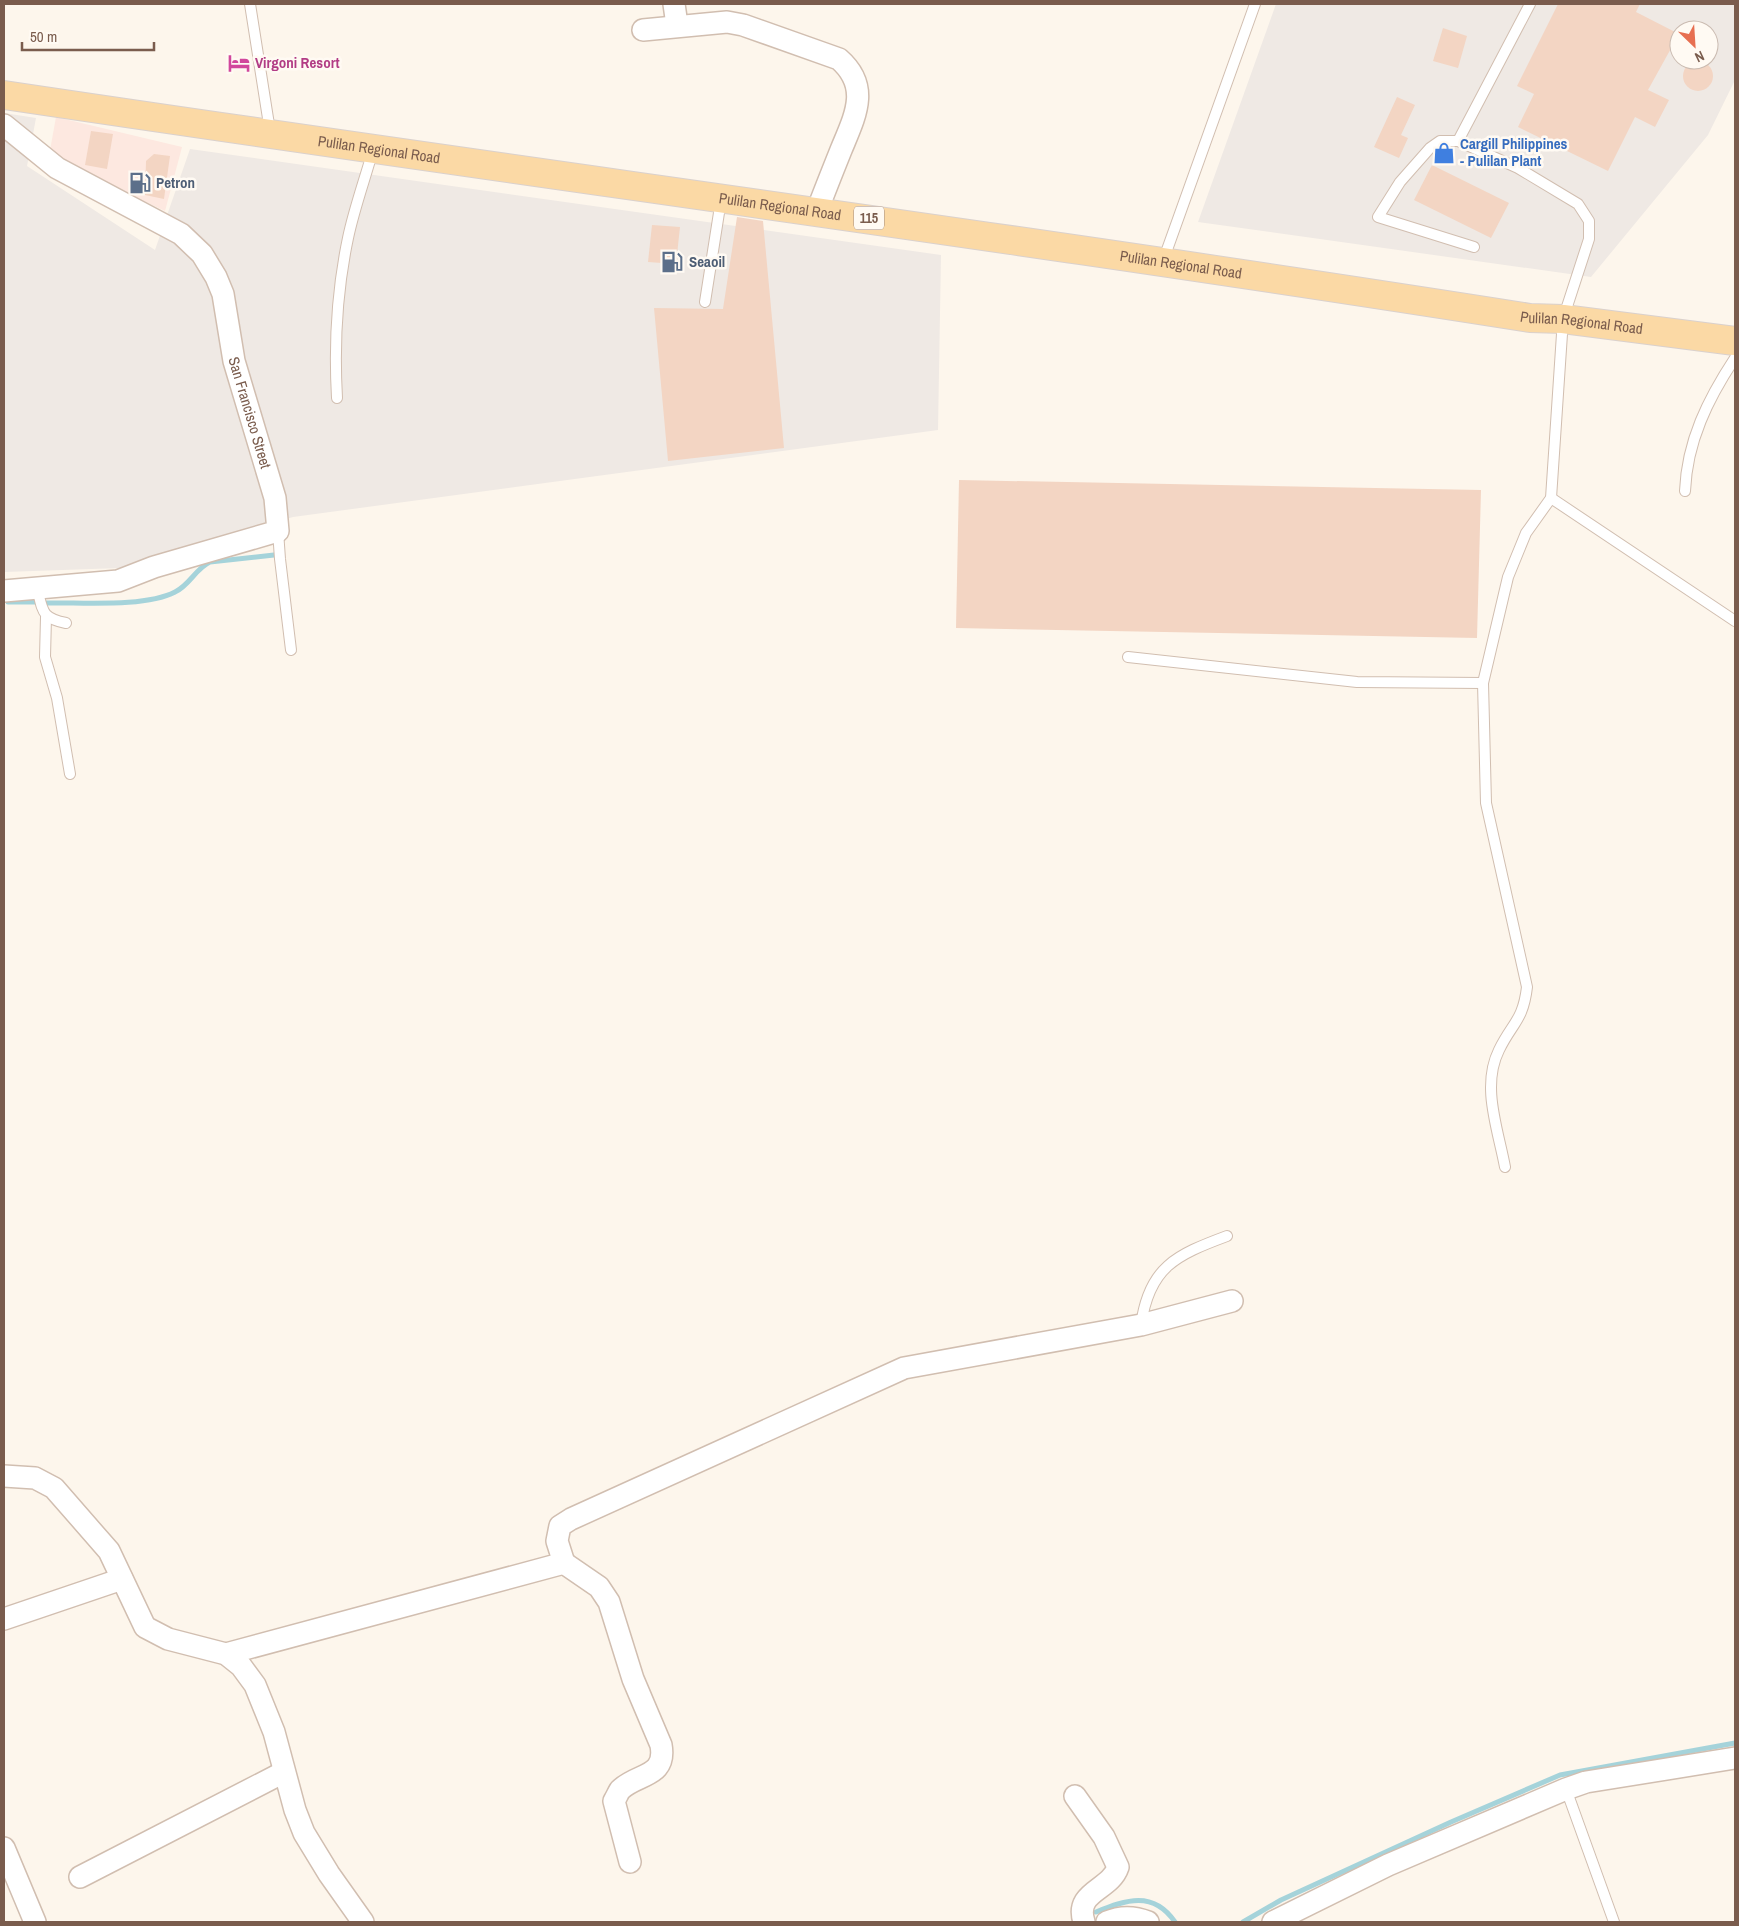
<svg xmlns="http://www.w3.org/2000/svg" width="1739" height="1926" font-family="'Archivo Narrow',sans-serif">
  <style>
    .commercial { fill: #fde8e0 }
    .industrial { fill: #efe9e4; fill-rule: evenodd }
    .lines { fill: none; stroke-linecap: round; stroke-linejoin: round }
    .stream { stroke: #a5d3da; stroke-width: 5 }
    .building { fill: #f3d5c3 }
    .lane-casing { stroke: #d1beb0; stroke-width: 12 }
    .street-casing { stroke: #d1beb0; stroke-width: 24 }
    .primary-casing { stroke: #dad1cd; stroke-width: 30 }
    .lane { stroke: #fff; stroke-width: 10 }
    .street { stroke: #fff; stroke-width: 21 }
    .primary { stroke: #fbd9a5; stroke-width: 28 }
    .labels { text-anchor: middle; stroke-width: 5; stroke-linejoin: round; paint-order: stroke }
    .shield { fill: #fffaf3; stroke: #a28b7f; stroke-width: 1 }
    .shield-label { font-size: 14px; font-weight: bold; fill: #7a5c4d }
    .hotel-label { font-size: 15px; font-weight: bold; fill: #b23c85; stroke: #fffaf3; text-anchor: start }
    .shop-label { font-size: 15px; font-weight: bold; fill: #366cbe; stroke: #fffaf3; text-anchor: start }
    .street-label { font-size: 15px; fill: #7a5c4d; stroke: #fffaf3 }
    .service-label { font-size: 15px; font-weight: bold; fill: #4e5e75; stroke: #fffaf3; text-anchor: start }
  </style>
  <rect width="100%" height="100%" fill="#fdf6ec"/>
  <path class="commercial" d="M56,117L182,147L165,211L49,156Z"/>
  <g class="industrial">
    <path d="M1276,4H1735V80L1708,135L1591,277L1198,222ZM1679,30H1709V60H1679Z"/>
    <path d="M4,113L36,118L27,166L155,250L190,149L941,255L938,430L293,517L121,568L4,572Z"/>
  </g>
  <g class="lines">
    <g class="stream">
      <path d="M8,602H35"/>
      <path d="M44,603C80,602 144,608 175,592C190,585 195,569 210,562L274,555"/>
      <path d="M1096,1912C1126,1900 1153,1890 1175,1922"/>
      <path d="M1243,1922L1281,1900L1451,1822L1560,1775L1735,1743"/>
    </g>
  </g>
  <g class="building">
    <path d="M1558,4H1640L1636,12L1679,34L1648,90L1669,100L1655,127L1635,117L1608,171L1518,127L1534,94L1517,86Z"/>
    <path d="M1443,28L1467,36L1458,68L1433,61Z"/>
    <circle cx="1698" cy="76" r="15"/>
    <path d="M1397,97L1415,105L1401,135L1408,138L1399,158L1374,147Z"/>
    <path d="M91,131L113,134L107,169L85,165Z"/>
    <path d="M154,154L170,156L164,199L145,195L146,161Z"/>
    <path d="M1432,165L1509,203L1491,238L1414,200Z"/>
    <path d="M737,217L763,221L784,448L668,461L654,308L723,309Z"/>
    <path d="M652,225L680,227L676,264L648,262Z"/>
    <path d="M959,480L1481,490L1477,638L956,628Z"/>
  </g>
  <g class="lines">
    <g class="lane-casing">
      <g id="lane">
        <path d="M250,4L270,131"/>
        <path d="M1458,141L1530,4"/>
        <path d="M1474,247L1378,217L1400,182L1430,148L1440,141H1458L1518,168L1578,204L1589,221V239L1563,319L1551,498L1526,533L1508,577L1483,683L1486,803L1527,987C1523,1021 1512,1023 1499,1050C1481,1086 1498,1129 1505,1167"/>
        <path d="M1163,261L1255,4"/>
        <path d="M705,302L721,200"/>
        <path d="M337,398C334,345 337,290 348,238C354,209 365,179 373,150"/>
        <path d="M1685,491C1687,441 1708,399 1735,358"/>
        <path d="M1551,498L1735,621"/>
        <path d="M278,531L280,559L291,650"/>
        <path d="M37,588C43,611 41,618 66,623"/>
        <path d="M46,617L45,657L57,698L70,774"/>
        <path d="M1128,657L1357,682L1483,683"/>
        <path d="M1141,1325C1149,1267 1176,1255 1227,1236"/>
        <path d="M1566,1789L1614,1922"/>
      </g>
    </g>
    <g class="street-casing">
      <g id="street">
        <path d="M674,4L677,25"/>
        <path d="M643,30L727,22L743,25L839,59C871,87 855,116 841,150C833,170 825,190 817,211"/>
        <path id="s1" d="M4,125L57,168L181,234L202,254L216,277L223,294L234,361L275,498L278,531L154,567L118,581L4,591"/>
        <path d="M4,1476L35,1478L54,1488L109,1551L145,1627L168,1639L226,1654L241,1666L255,1685L274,1732L295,1810L304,1833L329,1874L363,1922"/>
        <path d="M564,1563L599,1587L609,1602L633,1679L661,1745C667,1778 637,1773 620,1790C618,1793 616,1798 614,1801L630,1862"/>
        <path d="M4,1619L122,1579"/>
        <path d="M226,1654L564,1563L557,1541L560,1526L571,1519L904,1368L1141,1325L1232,1301"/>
        <path d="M1075,1796L1104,1837L1118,1867C1110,1891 1074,1891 1084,1922"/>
        <path d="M4,1848L35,1922"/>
        <path d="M80,1877L284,1772"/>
        <path d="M1107,1922C1121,1916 1133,1916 1148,1922"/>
        <path d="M1273,1922L1388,1865L1566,1789L1586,1782L1735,1758"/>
      </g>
    </g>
    <g class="primary-casing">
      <g id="primary">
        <path id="s2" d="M4,95C512,171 1022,238 1530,318L1563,319L1735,341"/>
      </g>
    </g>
    <use href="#lane" class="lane"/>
    <use href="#street" class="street"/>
    <use href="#primary" class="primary"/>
  </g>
  <defs>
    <g id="hotel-bare" transform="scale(1.725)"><path d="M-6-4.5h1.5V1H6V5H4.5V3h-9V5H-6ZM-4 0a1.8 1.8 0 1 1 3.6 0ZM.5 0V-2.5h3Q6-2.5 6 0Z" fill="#d1479c" stroke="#fffaf3" stroke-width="2.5" paint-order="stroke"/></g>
    <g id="shop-bare" transform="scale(1.725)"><path d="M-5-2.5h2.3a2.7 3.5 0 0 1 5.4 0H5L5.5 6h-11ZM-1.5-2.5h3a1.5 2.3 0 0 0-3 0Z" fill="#3f7fe0" stroke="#fffaf3" stroke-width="2.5" paint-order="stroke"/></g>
    <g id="fuel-bare" transform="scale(1.725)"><path d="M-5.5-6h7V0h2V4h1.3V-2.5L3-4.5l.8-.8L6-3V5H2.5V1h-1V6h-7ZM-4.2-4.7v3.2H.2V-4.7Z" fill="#5c6f8a" stroke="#fffaf3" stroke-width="2.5" paint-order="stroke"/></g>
  </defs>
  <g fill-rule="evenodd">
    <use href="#hotel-bare" x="239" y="63"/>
    <use href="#shop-bare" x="1444" y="153"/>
    <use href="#fuel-bare" x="140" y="183"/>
    <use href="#fuel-bare" x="672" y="262"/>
  </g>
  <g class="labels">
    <rect class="shield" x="854" y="206.5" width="30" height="23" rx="4"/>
    <g class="shield-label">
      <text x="869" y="223">115</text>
    </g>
    <g class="hotel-label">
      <text x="255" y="68">Virgoni Resort</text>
    </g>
    <g class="shop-label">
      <text x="1460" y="149">Cargill Philippines<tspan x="1460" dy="17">- Pulilan Plant</tspan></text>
    </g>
    <g class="street-label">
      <text dy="5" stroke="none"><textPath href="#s2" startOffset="379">Pulilan Regional Road</textPath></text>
      <text dy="5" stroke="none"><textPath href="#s2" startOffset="784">Pulilan Regional Road</textPath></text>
      <text dy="5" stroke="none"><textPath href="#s2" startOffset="1189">Pulilan Regional Road</textPath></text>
      <text dy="5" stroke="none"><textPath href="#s2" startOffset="1594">Pulilan Regional Road</textPath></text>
      <text dy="5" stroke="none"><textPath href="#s1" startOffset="405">San Francisco Street</textPath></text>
    </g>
    <g class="service-label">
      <text x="156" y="188">Petron</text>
      <text x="689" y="267">Seaoil</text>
    </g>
  </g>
  <rect width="1739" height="1926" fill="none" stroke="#7a5c4d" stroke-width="10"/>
  <g transform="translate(1694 45) rotate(155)"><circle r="24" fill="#fffaf3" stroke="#cabbb1"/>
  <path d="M0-4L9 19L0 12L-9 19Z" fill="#e76f51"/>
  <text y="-8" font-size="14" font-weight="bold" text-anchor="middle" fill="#7a5c4d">N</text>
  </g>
  <path d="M22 42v8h132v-8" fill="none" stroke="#7a5c4d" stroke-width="2.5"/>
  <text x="30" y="42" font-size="15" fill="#7a5c4d" stroke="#fffaf3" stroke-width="4" paint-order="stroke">50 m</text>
</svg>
